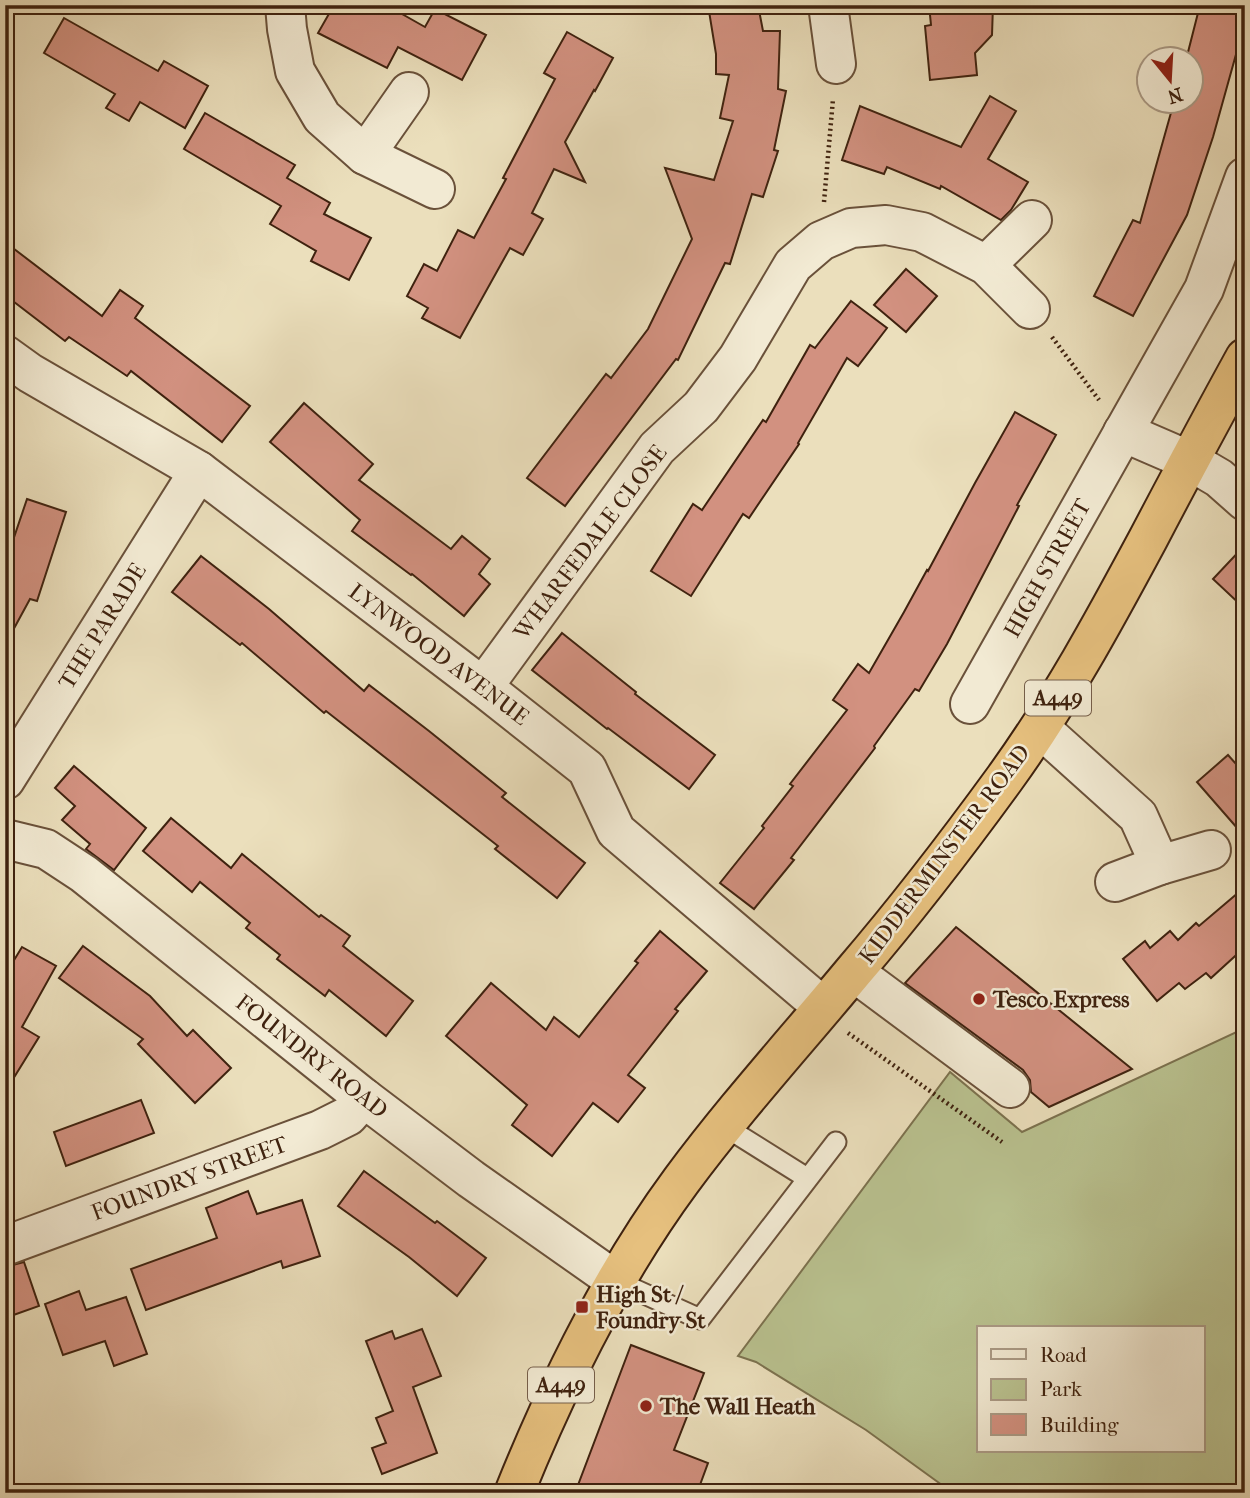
<svg xmlns="http://www.w3.org/2000/svg" width="1250" height="1498" font-family="'IM FELL French Canon',serif">
  <style>
    .green { fill: #b9c18f; stroke: #7c724f; stroke-width: 2; fill-rule: evenodd }
    .building { fill: #d29180; stroke: #3f220f; stroke-width: 2 }
    .lines { fill: none; stroke-linecap: round; stroke-linejoin: round }
    .service-casing { stroke: #6a513a; stroke-width: 23 }
    .minor-casing { stroke: #6a513a; stroke-width: 42 }
    .trunk-casing { stroke: #3f220f; stroke-width: 42 }
    .path { stroke: #3f220f; stroke-width: 4.5; stroke-dasharray: 2 3.5; stroke-linecap: butt }
    .service { stroke: #f2ead3; stroke-width: 19 }
    .minor { stroke: #f2ead3; stroke-width: 38 }
    .trunk { stroke: #e6c07e; stroke-width: 38 }
    .poi-dot { fill: #8f2418; stroke: #f2ead3; stroke-width: 2.5 }
    .labels { text-anchor: middle; stroke-width: 5; stroke-linejoin: round; paint-order: stroke }
    .shield { fill: #f2ead3; stroke: #755e4a; stroke-width: 2 }
    .shield-label { font-size: 21px; font-weight: bold; fill: #3f220f }
    .street-label { font-size: 23px; fill: #3f220f; stroke: #f2ead3 }
    .poi-label { font-size: 23px; font-weight: bold; fill: #3f220f; stroke: #f2ead3; text-anchor: start }
  </style>
  <rect width="100%" height="100%" fill="#ebdfbc"/>
  <filter id="stains"><feTurbulence type="fractalNoise" baseFrequency=".00286" numOctaves="4"/><feColorMatrix values="0 0 0 0 .2 0 0 0 0 .09 0 0 0 0 .02 0 0 0 .5 -.17"/></filter>
  <radialGradient id="worn" r=".72"><stop offset=".6" stop-color="#630" stop-opacity="0"/><stop offset="1" stop-color="#630" stop-opacity=".3"/></radialGradient>
  <path class="green" d="M1245,1028V1493H953L866,1430L756,1362L738,1356L950,1072L1022,1132ZM979,1328H1203V1451H979Z"/>
  <g class="building">
    <path d="M334,5H386L425,27L435,9L486,35L462,80L398,47L387,68L318,33Z"/>
    <path d="M708,5H758L763,31H780L778,89L786,91L774,150L778,151L763,197L752,194L730,264L725,263L678,360L676,359L565,506L527,478L606,374L611,378L648,329L692,239L665,168L714,180L733,121L720,118L729,75L716,74V54Z"/>
    <path d="M929,5H993L992,35L975,53L977,75L930,80L925,26L931,25Z"/>
    <path d="M1200,5H1245V22L1213,137L1187,215L1133,316L1094,296L1133,220L1140,223L1174,102H1191V60H1186Z"/>
    <path d="M64,18L158,71L164,61L208,86L185,128L140,102L129,121L106,108L115,94L44,53Z"/>
    <path d="M567,32L613,58L595,91L594,90L565,142L585,182L554,169L532,213L543,219L523,255L510,248L460,338L422,318L428,308L407,296L424,264L437,271L458,230L474,238L506,179L503,178L555,79L544,73Z"/>
    <path d="M990,96L1016,111L988,159L1028,182L1011,210L1001,220L941,186L940,189L887,167L884,174L842,160L860,106L961,147Z"/>
    <path d="M205,113L295,165L287,178L330,203L324,214L371,238L349,280L311,261L316,251L270,224L281,206L184,149Z"/>
    <path d="M5,242L102,316L120,290L143,306L135,318L250,406L222,442L131,371L127,376L69,337L65,341L5,295Z"/>
    <path d="M906,269L937,296L906,332L874,305Z"/>
    <path d="M851,301L887,328L858,366L847,358L798,443L799,444L749,518L743,514L691,596L651,571L693,504L702,510L763,420L766,422L810,345L815,348Z"/>
    <path d="M304,403L373,464L359,480L451,549L462,536L490,559L479,574L490,584L464,616L412,574L411,575L352,531L360,520L270,442Z"/>
    <path d="M1015,412L1056,435L1017,505L1019,506L947,644L919,691L915,689L874,746L875,748L791,858L794,860L754,909L720,883L764,828L762,826L793,786L790,784L847,710L833,700L858,664L869,673L904,612L927,570L928,571L975,483Z"/>
    <path d="M27,499L66,512L37,601L30,599L5,645V564Z"/>
    <path d="M1245,545V609L1213,579Z"/>
    <path d="M201,556L269,609L364,691L369,685L429,731L506,793L502,797L585,863L557,898L495,849L498,846L326,711L324,713L242,643L240,645L172,592Z"/>
    <path d="M562,633L636,692L635,694L715,755L689,789L608,728L607,729L532,670Z"/>
    <path d="M1228,755L1245,774V837L1197,782Z"/>
    <path d="M74,766L146,828L114,870L86,849L90,844L62,820L75,806L55,788Z"/>
    <path d="M171,818L231,868L242,854L319,917L321,915L350,936L343,946L413,1001L386,1036L329,990L325,996L277,959L280,955L246,928L250,923L200,882L192,892L143,851Z"/>
    <path d="M1245,887V947L1211,978L1206,973L1185,989L1179,983L1157,1001L1123,959L1145,941L1150,948L1170,931L1178,940L1196,923L1199,926Z"/>
    <path d="M956,927L1132,1069L1049,1107L1031,1092L1030,1080L1023,1070L905,983Z"/>
    <path d="M660,931L707,971L675,1009L678,1011L628,1075L645,1088L618,1122L593,1103L552,1156L512,1125L527,1105L446,1036L491,983L546,1030L554,1017L579,1037L638,963L635,961Z"/>
    <path d="M83,946L150,996L187,1036L193,1030L231,1068L195,1103L138,1044L143,1039L59,978Z"/>
    <path d="M22,947L56,966L22,1027L39,1037L5,1092V975Z"/>
    <path d="M141,1100L154,1133L66,1166L54,1132Z"/>
    <path d="M364,1171L435,1223L437,1221L486,1258L457,1296L409,1257L338,1206Z"/>
    <path d="M248,1191L257,1214L302,1200L320,1256L283,1268L281,1261L146,1310L131,1269L217,1238L206,1208Z"/>
    <path d="M24,1262L39,1306L5,1318V1267Z"/>
    <path d="M79,1291L86,1310L126,1297L147,1354L114,1366L105,1341L63,1355L45,1304Z"/>
    <path d="M422,1329L441,1376L413,1387L437,1453L382,1474L372,1448L386,1443L376,1418L393,1411L366,1341L392,1331L395,1339Z"/>
    <path d="M631,1345L704,1373L674,1450L708,1463L697,1493H575Z"/>
  </g>
  <g class="lines">
    <g class="service-casing">
      <g id="service">
        <path d="M724,1126L807,1178"/>
        <path d="M616,1281L700,1319L836,1142"/>
      </g>
    </g>
    <g class="minor-casing">
      <g id="minor">
        <path d="M285,5L287,29L295,71L322,117L365,155L435,189"/>
        <path d="M828,5L836,64"/>
        <path d="M365,155L409,92"/>
        <path d="M986,265L1032,220"/>
        <path d="M5,355L30,373L199,471L483,687L587,769L616,831L823,1007"/>
        <path d="M1123,432L1190,461L1219,478L1245,501"/>
        <path d="M483,687L657,448L701,407L738,358L793,265L821,241L851,228L886,225L922,232L986,265L1030,309"/>
        <path d="M970,704L1204,289L1245,177"/>
        <path d="M1040,728L1138,816L1160,865"/>
        <path d="M5,780L199,471"/>
        <path d="M5,839L46,849L84,874L364,1098L471,1179L616,1281"/>
        <path d="M1115,882L1160,865L1211,850"/>
        <path d="M854,972L1010,1088"/>
        <path d="M5,1246L320,1130L348,1116L364,1098"/>
      </g>
    </g>
    <g class="trunk-casing">
      <path id="trunk" d="M514,1493C558,1384 611,1276 681,1181C735,1108 796,1041 854,971C907,909 957,844 1005,778C1060,702 1104,621 1148,539C1180,478 1212,418 1245,358"/>
    </g>
    <g class="path">
      <path d="M824,202L833,99"/>
      <path d="M1052,337L1099,400"/>
      <path d="M848,1033L1002,1142"/>
    </g>
    <use href="#service" class="service"/>
    <use href="#minor" class="minor"/>
    <use href="#trunk" class="trunk"/>
  </g>
  <g class="poi-dot">
    <circle cx="979" cy="999" r="7"/>
    <rect x="575" y="1300" width="14" height="14" rx="3.5"/>
    <circle cx="646" cy="1406" r="7"/>
  </g>
  <g class="labels">
    <g class="shield">
      <rect x="1025" y="680.5" width="66" height="35" rx="5"/>
      <rect x="528" y="1367.5" width="66" height="35" rx="5"/>
    </g>
    <g class="shield-label">
      <text x="1058" y="705">A449</text>
      <text x="561" y="1392">A449</text>
    </g>
    <g class="street-label">
      <text transform="translate(590 542) rotate(-53)" y="8">WHARFEDALE CLOSE</text>
      <text transform="translate(1047 568) rotate(-61)" y="8">HIGH STREET</text>
      <text transform="translate(102 626) rotate(-58)" y="8">THE PARADE</text>
      <text transform="translate(439 654) rotate(37)" y="8">LYNWOOD AVENUE</text>
      <text transform="translate(944 854) rotate(-53)" y="8">KIDDERMINSTER ROAD</text>
      <text transform="translate(312 1056) rotate(38)" y="8">FOUNDRY ROAD</text>
      <text transform="translate(189 1178) rotate(-20)" y="8">FOUNDRY STREET</text>
    </g>
    <g class="poi-label">
      <text x="993" y="1007">Tesco Express</text>
      <text x="596" y="1302">High St /<tspan x="596" dy="26">Foundry St</tspan></text>
      <text x="660" y="1414">The Wall Heath</text>
    </g>
  </g>
  <rect width="1250" height="1498" fill="none" stroke="#ebdfbc" stroke-width="28"/>
  <rect x="7" y="7" width="1236" height="1484" fill="none" stroke="#3f220f" stroke-width="3.5"/>
  <rect x="14" y="14" width="1222" height="1470" fill="none" stroke="#3f220f" stroke-width="2"/>
  <rect x="977" y="1326" width="228" height="126" fill="#f2ead3" stroke="#aa9a85" stroke-width="2"/>
  <rect x="991" y="1349" width="35" height="10" fill="#f2ead3" stroke="#aa9a85" stroke-width="2"/>
  <text x="1040" y="1362" font-size="21" fill="#3f220f">Road</text>
  <rect x="991" y="1379" width="35" height="21" fill="#b9c18f" stroke="#aa9a85" stroke-width="2"/>
  <text x="1040" y="1396" font-size="21" fill="#3f220f">Park</text>
  <rect x="991" y="1414" width="35" height="21" fill="#d29180" stroke="#aa9a85" stroke-width="2"/>
  <text x="1040" y="1432" font-size="21" fill="#3f220f">Building</text>
  <g transform="translate(1170 80) rotate(162)"><circle r="33" fill="#f2ead3" stroke="#aa9a85" stroke-width="2"/>
  <path d="M0-5L12 26L0 18L-12 26Z" fill="#8f2418"/>
  <text y="-10" font-size="19" font-weight="bold" text-anchor="middle" fill="#3f220f">N</text>
  </g>
  <rect width="100%" height="100%" filter="url(#stains)"/>
  <rect width="100%" height="100%" fill="url(#worn)"/>
</svg>
